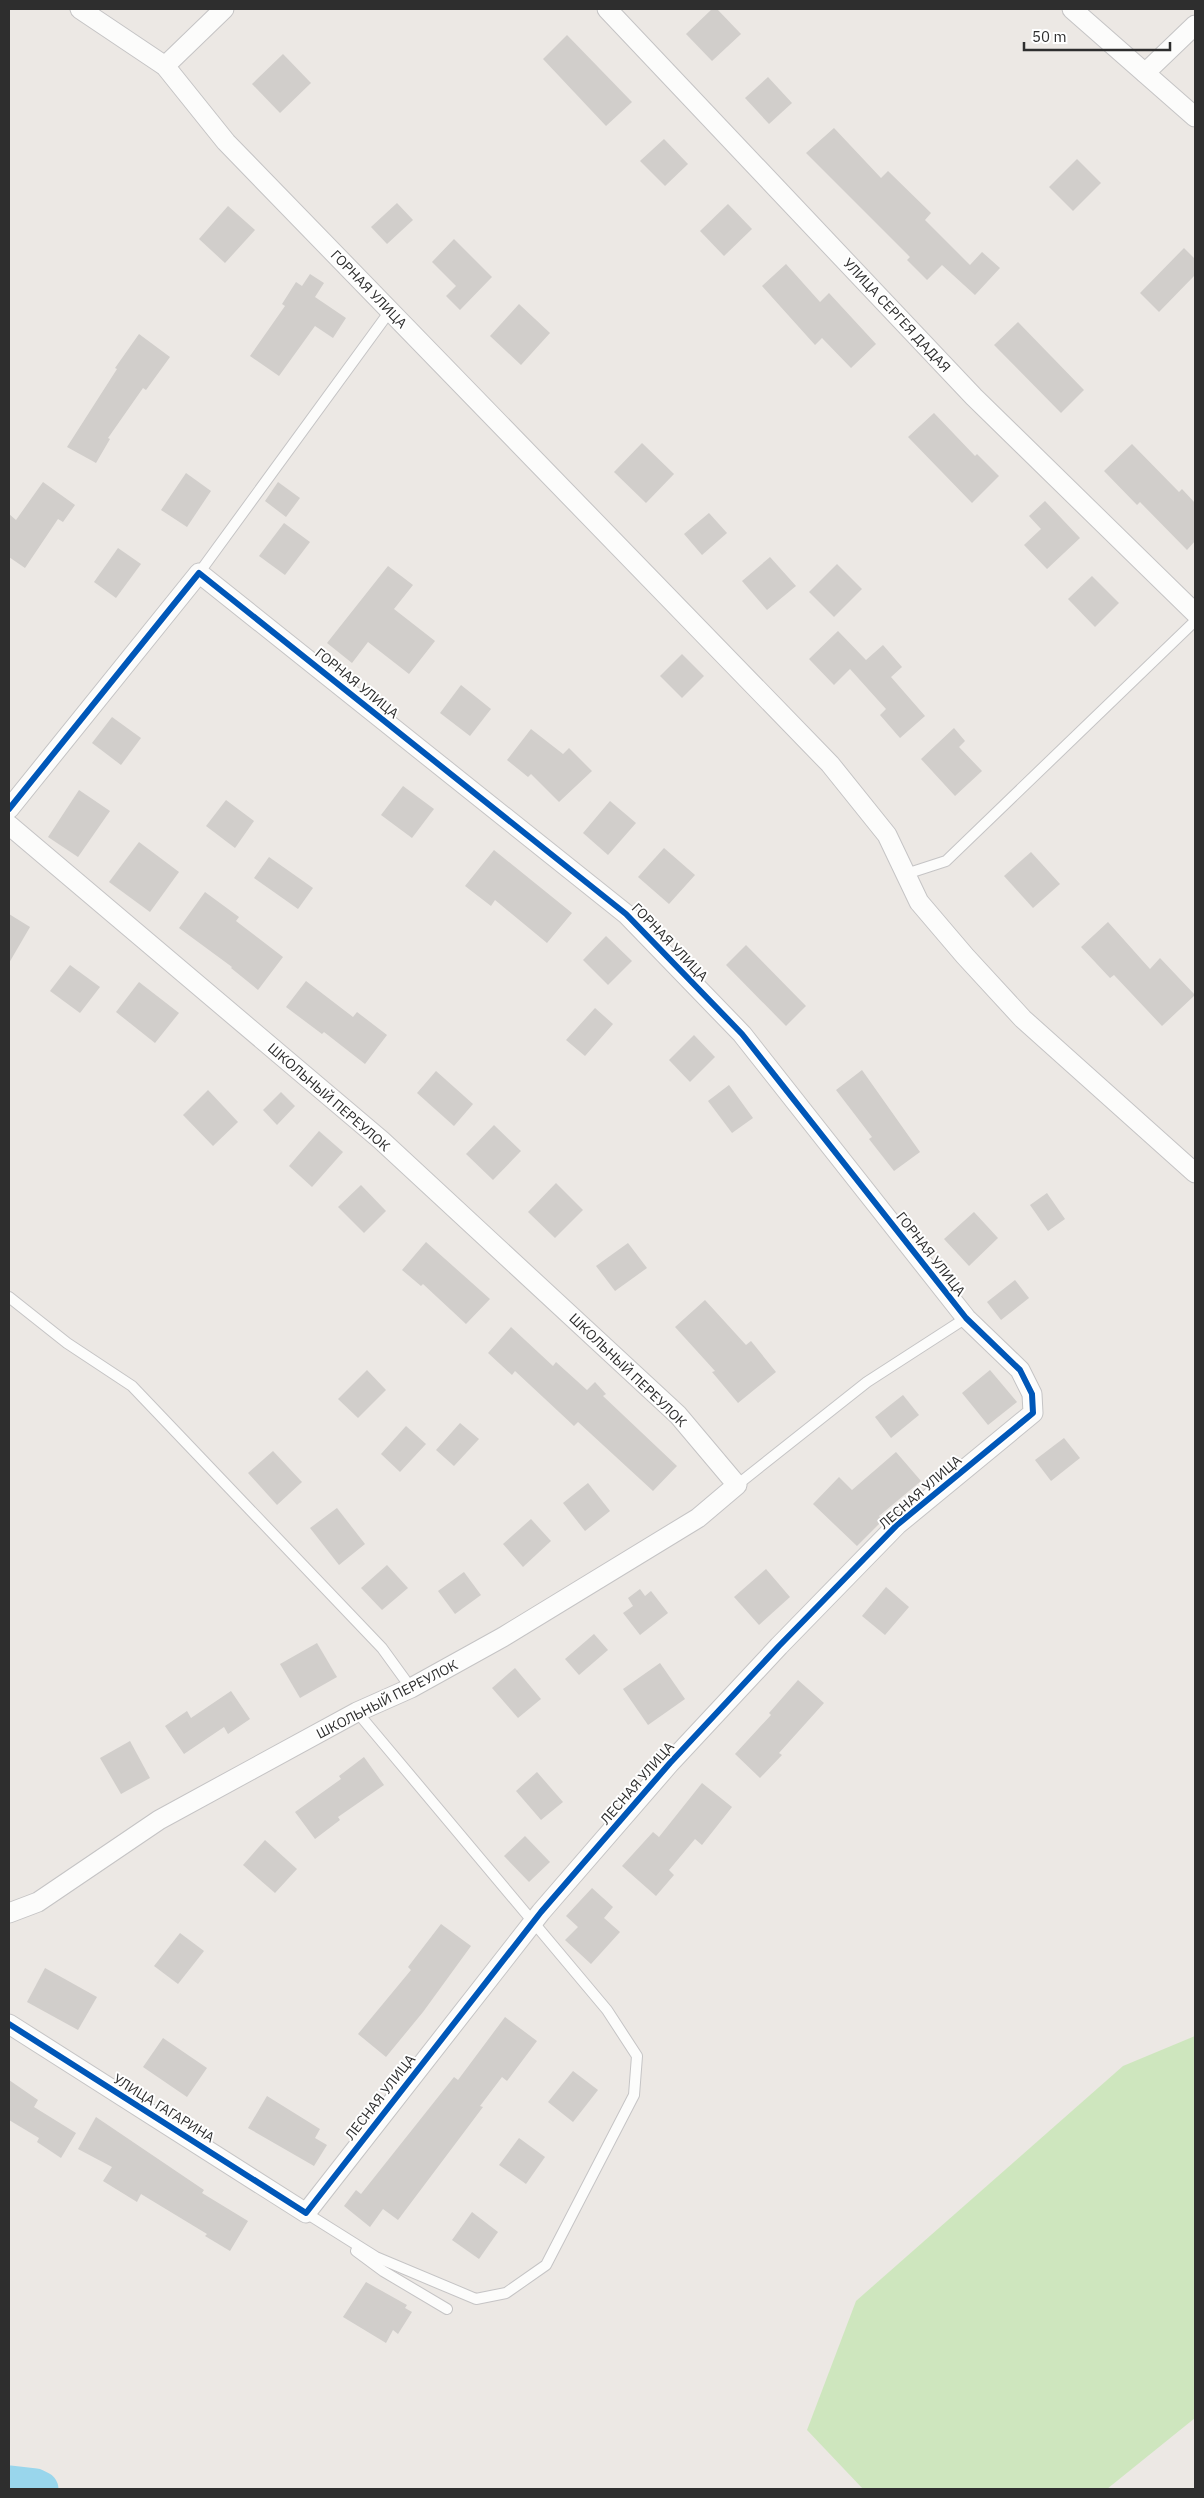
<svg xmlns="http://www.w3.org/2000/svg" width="1204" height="2498" font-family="'IBM Plex Sans',sans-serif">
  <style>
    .green { fill: #cee6be }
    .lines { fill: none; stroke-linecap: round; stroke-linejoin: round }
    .river { stroke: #99d6ec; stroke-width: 35 }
    .building { fill: #d1cecb }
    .lane-casing { stroke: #c5c4c5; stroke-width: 12 }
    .street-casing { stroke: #c5c4c5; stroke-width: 21 }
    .lane { stroke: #fcfcfb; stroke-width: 10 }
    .street { stroke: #fcfcfb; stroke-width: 19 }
    .cycleway-casing { stroke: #fff; stroke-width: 9 }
    .cycleway { stroke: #0057b8; stroke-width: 6 }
    .labels { text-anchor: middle; stroke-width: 4; stroke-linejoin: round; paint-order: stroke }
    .street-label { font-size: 14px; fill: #2e2e2e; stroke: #fff }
  </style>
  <rect width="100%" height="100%" fill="#ece8e4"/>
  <path class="green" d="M1195,2036V2418L1107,2489H863L807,2430L856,2301L1123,2066Z"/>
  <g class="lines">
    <path class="river" d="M9,2483L35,2486L41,2489"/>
  </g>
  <g class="building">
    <path d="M712,9H717L741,34L712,61L686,34Z"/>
    <path d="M567,35L632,102L606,126L543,59Z"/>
    <path d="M283,54L311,83L280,113L252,84Z"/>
    <path d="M768,77L792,103L769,124L745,98Z"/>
    <path d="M834,128L881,178L888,171L931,213L925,220L970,265L982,252L1000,268L975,295L942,265L927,280L907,260L910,257L806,153Z"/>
    <path d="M664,139L688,164L665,186L640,161Z"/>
    <path d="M1077,159L1101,183L1073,211L1049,187Z"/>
    <path d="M397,203L413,220L387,244L371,227Z"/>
    <path d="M728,204L752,229L724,256L700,231Z"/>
    <path d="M228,206L255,230L225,263L199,239Z"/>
    <path d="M454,239L492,277L460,310L446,296L456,286L432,262Z"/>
    <path d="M1184,248L1195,259V275L1159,312L1140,293Z"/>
    <path d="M786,264L820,302L829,293L876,344L851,368L822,338L815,345L762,286Z"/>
    <path d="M310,274L324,283L315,297L346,318L333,338L315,326L279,376L250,356L285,306L282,304L296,282L302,286Z"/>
    <path d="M519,304L550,333L521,365L490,336Z"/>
    <path d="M1018,322L1084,390L1061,413L994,345Z"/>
    <path d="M139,334L170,357L146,390L143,388L108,438L110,439L96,463L67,447L117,369L115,368Z"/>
    <path d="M934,413L975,456L977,454L999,476L972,503L908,437Z"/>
    <path d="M642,443L674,474L646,503L614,472Z"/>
    <path d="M1132,444L1179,492L1182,489L1195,503V541L1187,550L1140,502L1137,505L1104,471Z"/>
    <path d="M186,473L211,491L187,527L161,510Z"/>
    <path d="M43,482L75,505L63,522L58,519L25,568L9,557V514L16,520Z"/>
    <path d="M278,482L300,498L286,517L265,501Z"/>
    <path d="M1045,501L1080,538L1047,569L1024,545L1041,529L1029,516Z"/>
    <path d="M709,513L727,533L702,555L684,534Z"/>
    <path d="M284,523L310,542L285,575L259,556Z"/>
    <path d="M118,548L141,564L116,598L94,582Z"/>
    <path d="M770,557L796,586L767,610L742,581Z"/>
    <path d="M837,564L862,589L834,617L809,592Z"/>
    <path d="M388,566L413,585L394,609L435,641L409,674L368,642L352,663L327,643Z"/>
    <path d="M1092,576L1119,603L1095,627L1068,599Z"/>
    <path d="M838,631L866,660L883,645L902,667L891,677L925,716L900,738L880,715L886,709L850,669L834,685L809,659Z"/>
    <path d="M682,654L704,676L682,698L660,676Z"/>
    <path d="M461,685L491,709L470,736L440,713Z"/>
    <path d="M112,717L141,738L121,765L92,743Z"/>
    <path d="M954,728L965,741L959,747L982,771L955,796L921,759Z"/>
    <path d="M531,729L563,754L569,748L592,771L559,802L531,774L528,777L507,760Z"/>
    <path d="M403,786L434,809L412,838L381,815Z"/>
    <path d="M79,790L110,811L78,857L48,837Z"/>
    <path d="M226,800L254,821L235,848L206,826Z"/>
    <path d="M610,801L636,823L608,855L583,833Z"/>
    <path d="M139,842L179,872L150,912L109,882Z"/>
    <path d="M664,848L695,875L669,904L638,877Z"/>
    <path d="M494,850L572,913L547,943L495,900L491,906L465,886Z"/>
    <path d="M1031,852L1060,884L1033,908L1004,876Z"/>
    <path d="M269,857L313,888L298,909L254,878Z"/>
    <path d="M205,892L239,917L236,921L283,957L258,990L231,968L232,967L179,928Z"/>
    <path d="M9,914L30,927L9,963Z"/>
    <path d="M1108,922L1150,969L1160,958L1195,995L1162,1026L1114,975L1110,978L1081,947Z"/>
    <path d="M606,936L632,961L608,985L583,960Z"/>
    <path d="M746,945L806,1006L786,1026L726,965Z"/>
    <path d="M70,965L100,987L80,1013L50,991Z"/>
    <path d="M306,981L353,1017L357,1012L387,1035L365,1064L324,1032L322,1034L286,1007Z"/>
    <path d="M139,982L179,1013L155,1043L116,1012Z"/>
    <path d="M595,1008L613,1024L585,1056L566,1040Z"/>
    <path d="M694,1035L715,1057L690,1082L669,1060Z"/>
    <path d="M862,1070L920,1152L894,1171L869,1139L872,1137L836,1090Z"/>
    <path d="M436,1071L473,1104L454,1126L417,1093Z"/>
    <path d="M729,1085L753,1118L732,1133L708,1101Z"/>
    <path d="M208,1090L238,1122L213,1146L183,1115Z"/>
    <path d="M281,1092L295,1106L277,1125L263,1110Z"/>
    <path d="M494,1125L521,1151L493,1180L466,1154Z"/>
    <path d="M319,1131L343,1152L312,1187L289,1166Z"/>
    <path d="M556,1183L583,1210L555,1238L528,1212Z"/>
    <path d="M361,1185L386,1211L364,1233L338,1207Z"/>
    <path d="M1047,1193L1065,1219L1048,1231L1030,1205Z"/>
    <path d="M974,1212L998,1238L969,1266L944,1239Z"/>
    <path d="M426,1242L490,1299L466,1324L423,1284L421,1286L402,1270Z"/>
    <path d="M628,1243L647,1268L615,1291L596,1266Z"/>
    <path d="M1015,1280L1029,1298L1001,1320L987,1302Z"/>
    <path d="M705,1300L746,1345L751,1341L776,1372L738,1403L712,1372L715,1371L675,1327Z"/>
    <path d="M511,1327L553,1366L556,1362L587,1390L595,1382L606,1394L603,1396L677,1466L653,1491L578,1422L574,1426L515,1371L512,1375L488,1353Z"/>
    <path d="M367,1370L386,1390L358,1418L338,1399Z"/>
    <path d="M990,1370L1017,1402L988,1425L962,1393Z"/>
    <path d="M903,1395L919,1415L891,1438L875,1417Z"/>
    <path d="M460,1423L479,1439L454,1466L436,1450Z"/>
    <path d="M406,1426L426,1444L400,1472L381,1454Z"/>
    <path d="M1064,1438L1080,1458L1051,1481L1035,1460Z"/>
    <path d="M273,1451L302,1482L277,1505L248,1473Z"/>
    <path d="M896,1452L921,1481L879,1516L883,1520L857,1546L813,1504L839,1477L852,1490Z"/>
    <path d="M588,1483L610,1511L585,1531L563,1503Z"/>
    <path d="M337,1508L365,1544L339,1565L310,1528Z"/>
    <path d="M531,1519L551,1541L523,1567L503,1544Z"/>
    <path d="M387,1565L408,1588L382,1610L361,1588Z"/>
    <path d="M766,1569L790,1597L759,1625L734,1597Z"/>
    <path d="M464,1572L481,1595L455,1614L438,1591Z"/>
    <path d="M886,1587L909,1607L885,1635L862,1616Z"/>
    <path d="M640,1589L645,1596L651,1591L668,1613L640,1635L623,1613L633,1606L628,1598Z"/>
    <path d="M594,1634L608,1650L579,1675L565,1659Z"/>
    <path d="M317,1643L337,1677L300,1698L280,1664Z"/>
    <path d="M660,1663L685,1699L648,1725L623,1689Z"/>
    <path d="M515,1668L541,1699L518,1718L492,1688Z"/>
    <path d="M798,1680L824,1703L779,1753L782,1755L760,1778L735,1754L771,1715L769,1713Z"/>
    <path d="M231,1691L250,1719L228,1734L224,1727L184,1754L165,1726L187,1711L191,1718Z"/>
    <path d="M130,1741L150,1778L121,1794L100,1758Z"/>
    <path d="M364,1757L384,1785L338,1817L340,1820L315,1839L295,1812L341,1779L339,1776Z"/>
    <path d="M537,1772L563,1802L541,1820L516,1791Z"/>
    <path d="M702,1783L732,1807L702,1845L695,1839L669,1870L674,1875L656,1896L622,1866L653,1832L659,1837Z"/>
    <path d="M525,1836L550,1862L529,1882L504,1856Z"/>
    <path d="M265,1840L297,1869L275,1893L243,1865Z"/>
    <path d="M592,1888L613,1907L604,1918L620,1932L591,1964L565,1940L578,1927L566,1916Z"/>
    <path d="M441,1924L471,1946L423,2012L386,2057L358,2034L411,1970L408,1967Z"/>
    <path d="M180,1933L204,1951L178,1984L154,1966Z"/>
    <path d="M45,1968L97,1997L78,2030L27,2002Z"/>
    <path d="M505,2017L537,2041L507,2081L502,2077L480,2106L483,2107L398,2220L383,2209L370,2227L344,2206L356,2190L361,2194L454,2077L458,2080Z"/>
    <path d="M163,2038L207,2068L187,2097L143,2067Z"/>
    <path d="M573,2071L598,2090L573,2122L548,2102Z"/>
    <path d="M9,2080L38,2100L34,2107L76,2133L61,2158L37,2142L39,2138L9,2120Z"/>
    <path d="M267,2096L320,2129L315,2138L327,2145L314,2166L248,2128Z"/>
    <path d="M96,2117L204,2190L202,2193L248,2221L230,2251L205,2236L207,2234L141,2194L137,2202L103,2181L112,2167L78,2149Z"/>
    <path d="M519,2138L545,2157L526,2184L499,2165Z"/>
    <path d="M472,2212L498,2232L479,2259L452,2240Z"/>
    <path d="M366,2282L407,2305L405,2308L412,2312L398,2334L393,2330L386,2343L343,2317Z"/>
  </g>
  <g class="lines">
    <g class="lane-casing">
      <g id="lane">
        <path d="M199,573L390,311"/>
        <path d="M906,874L946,861L1195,621"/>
        <path d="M9,1297L67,1343L132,1386L382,1648L411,1688"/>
        <path d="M737,1485L867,1382L966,1318"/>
        <path d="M306,2213L376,2257L476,2299L506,2293L546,2265L634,2095L637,2056L607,2010L357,1712"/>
        <path d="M356,2251L383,2271L447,2309"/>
      </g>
    </g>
    <g class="street-casing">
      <g id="street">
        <path d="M80,9L165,66L226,142L830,764L887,835L919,902L965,956L1023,1019L1195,1173"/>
        <path d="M607,9L974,397L1195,613"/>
        <path d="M1072,9L1195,117"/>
        <path d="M165,66L224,9"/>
        <path d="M1145,73L1195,25"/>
        <path d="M9,809L199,573L626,914L742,1034L966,1318L1020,1370L1032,1394L1033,1413L897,1525L779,1646L670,1763L541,1912L306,2213L9,2024"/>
        <path d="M9,825L381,1140L678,1415L737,1485L698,1518L503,1637L411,1688L357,1712L159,1820L38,1902L9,1913"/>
      </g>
    </g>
    <use href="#lane" class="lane"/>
    <use href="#street" class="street"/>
    <g class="cycleway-casing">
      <path id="cycleway" d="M9,809L199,573L626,914L742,1034L966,1318L1020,1370L1032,1394L1033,1413L897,1525L779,1646L670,1763L541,1912L306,2213L9,2024"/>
    </g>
    <use href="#cycleway" class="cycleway"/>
  </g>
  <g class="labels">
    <g class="street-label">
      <text transform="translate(369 289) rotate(46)" y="5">ГОРНАЯ УЛИЦА</text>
      <text transform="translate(897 315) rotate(47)" y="5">УЛИЦА СЕРГЕЯ ДАДАЯ</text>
      <text transform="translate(357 683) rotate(39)" y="5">ГОРНАЯ УЛИЦА</text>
      <text transform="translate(670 942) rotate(46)" y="5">ГОРНАЯ УЛИЦА</text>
      <text transform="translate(329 1097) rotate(41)" y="5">ШКОЛЬНЫЙ ПЕРЕУЛОК</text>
      <text transform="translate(931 1254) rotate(52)" y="5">ГОРНАЯ УЛИЦА</text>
      <text transform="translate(628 1370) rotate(44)" y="5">ШКОЛЬНЫЙ ПЕРЕУЛОК</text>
      <text transform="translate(920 1492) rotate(-41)" y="5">ЛЕСНАЯ УЛИЦА</text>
      <text transform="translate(387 1699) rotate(-27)" y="5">ШКОЛЬНЫЙ ПЕРЕУЛОК</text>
      <text transform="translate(637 1783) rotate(-49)" y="5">ЛЕСНАЯ УЛИЦА</text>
      <text transform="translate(380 2097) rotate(-52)" y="5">ЛЕСНАЯ УЛИЦА</text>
      <text transform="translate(164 2108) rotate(32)" y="5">УЛИЦА ГАГАРИНА</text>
    </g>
  </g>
  <rect width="1204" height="2498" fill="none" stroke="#2e2e2e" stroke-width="20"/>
  <path d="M1024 42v8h146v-8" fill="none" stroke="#2e2e2e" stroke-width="2.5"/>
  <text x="1032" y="42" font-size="15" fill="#2e2e2e" stroke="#ffffff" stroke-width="4" paint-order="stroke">50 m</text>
</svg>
